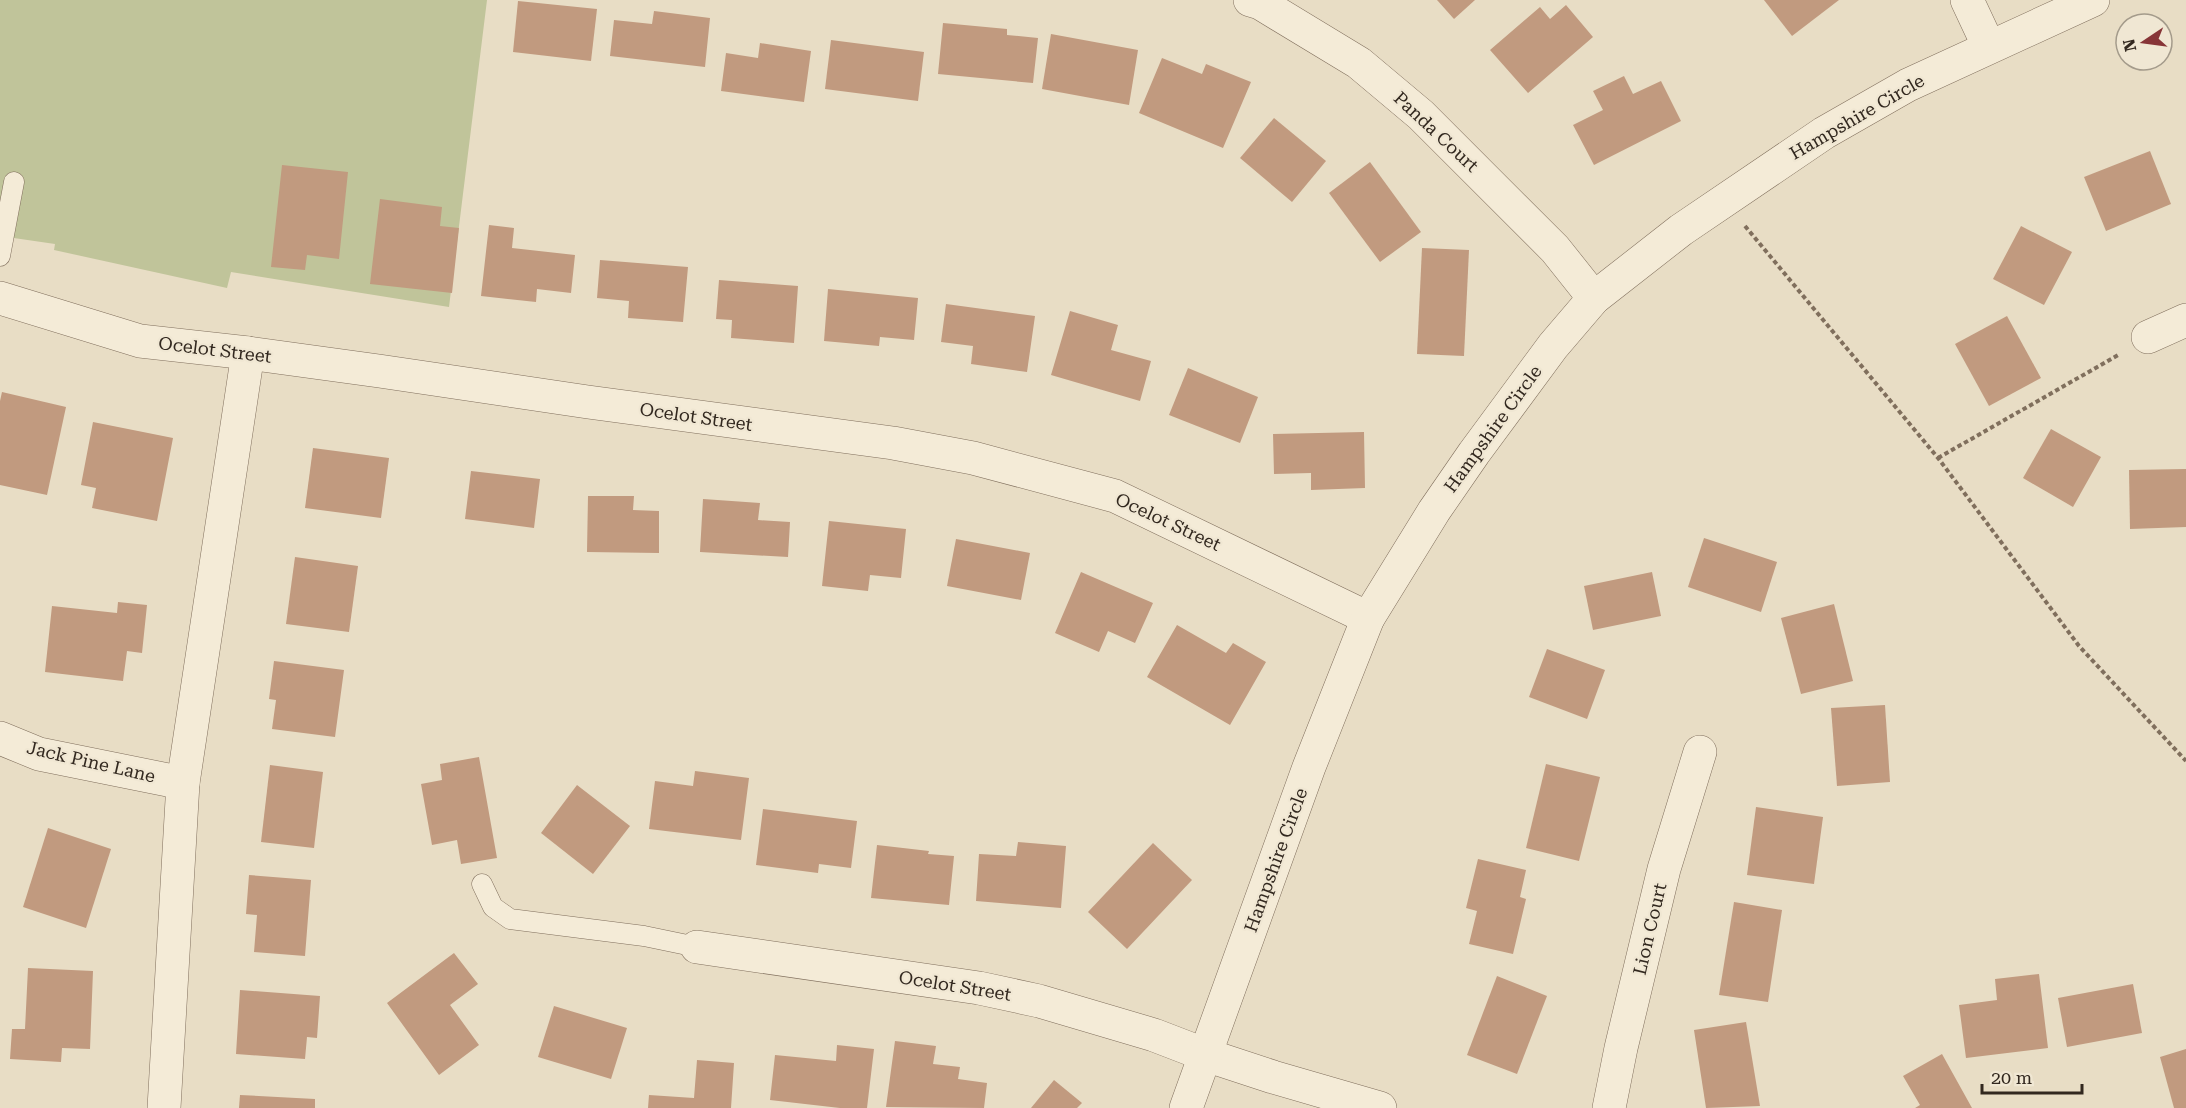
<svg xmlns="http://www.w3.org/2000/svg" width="2186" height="1108" font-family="'Roboto Serif',serif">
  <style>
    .green { fill: #c0c49a }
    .building { fill: #c19a7f }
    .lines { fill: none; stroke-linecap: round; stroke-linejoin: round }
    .service-casing { stroke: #806f5d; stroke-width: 21 }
    .minor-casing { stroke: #806f5d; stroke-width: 34 }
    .path { stroke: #806f5d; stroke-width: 4; stroke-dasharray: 4.5 3; stroke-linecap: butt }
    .service { stroke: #f4ebd7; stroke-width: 20 }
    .minor { stroke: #f4ebd7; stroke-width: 33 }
    .labels { text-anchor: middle; stroke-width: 4.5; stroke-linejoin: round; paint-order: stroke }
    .street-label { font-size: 18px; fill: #32281f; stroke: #f0e7d3 }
  </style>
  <rect width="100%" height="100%" fill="#e8ddc5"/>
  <path class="green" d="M0,0H487L449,307L231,272L227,288L54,250L55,244L0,236Z"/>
  <g class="building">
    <path d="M1437,0H1475L1454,19Z"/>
    <path d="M1764,0H1839L1792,36Z"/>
    <path d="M518,1L597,9L591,61L513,52Z"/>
    <path d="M1566,5L1593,37L1528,93L1490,50L1540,7L1550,19Z"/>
    <path d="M654,11L710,18L705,67L610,56L614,20L652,24Z"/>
    <path d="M943,23L1007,29V35L1038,38L1033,83L938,74Z"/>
    <path d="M1051,34L1138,50L1129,105L1042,89Z"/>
    <path d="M831,40L924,52L918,101L825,89Z"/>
    <path d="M760,43L811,51L804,102L721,91L726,53L758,58Z"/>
    <path d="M1162,58L1202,74L1206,64L1251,82L1223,148L1139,113Z"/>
    <path d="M1624,76L1633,94L1661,81L1681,121L1594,165L1573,125L1603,110L1593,91Z"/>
    <path d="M1274,118L1326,161L1292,202L1240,158Z"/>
    <path d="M2150,151L2171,204L2106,231L2084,177Z"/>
    <path d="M1370,162L1421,232L1380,262L1329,193Z"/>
    <path d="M282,165L348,172L339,259L307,255L305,270L271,267Z"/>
    <path d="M380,199L442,207L440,226L459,228L452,293L370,284Z"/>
    <path d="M489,225L514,228L512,248L575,255L571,293L537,289L536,302L481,296Z"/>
    <path d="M2021,226L2072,252L2044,305L1993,279Z"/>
    <path d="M1422,248L1469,250L1464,356L1417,354Z"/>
    <path d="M600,260L688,267L683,322L628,318L629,301L597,298Z"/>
    <path d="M719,280L798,286L794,343L731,338L732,320L716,319Z"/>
    <path d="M828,289L918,298L914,340L880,337L879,346L824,341Z"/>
    <path d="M946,304L1035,316L1027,372L971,364L973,346L941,342Z"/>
    <path d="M1070,311L1118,325L1111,350L1151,361L1140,401L1051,375Z"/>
    <path d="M2007,316L2041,378L1989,406L1955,344Z"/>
    <path d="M1188,368L1258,397L1240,443L1169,415Z"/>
    <path d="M2,392L66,407L47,495L0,485V401Z"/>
    <path d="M93,422L173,438L157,521L92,508L96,488L81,485Z"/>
    <path d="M2051,429L2101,457L2073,507L2023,478Z"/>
    <path d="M1364,432L1365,488L1311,490V473L1274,474L1273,434Z"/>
    <path d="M313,448L389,458L381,518L305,508Z"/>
    <path d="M2186,469V527L2130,529L2129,470Z"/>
    <path d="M471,471L540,479L534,528L465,519Z"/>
    <path d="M588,496H634L633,510L659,511V553L587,552Z"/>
    <path d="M703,499L760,503L758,520L790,522L788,557L700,552Z"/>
    <path d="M829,521L906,529L901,578L870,575L868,591L822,586Z"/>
    <path d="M1704,538L1777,562L1761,612L1688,587Z"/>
    <path d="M956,539L1030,553L1021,600L947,586Z"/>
    <path d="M295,557L358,566L349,632L286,624Z"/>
    <path d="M1081,572L1153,603L1135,643L1108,631L1099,652L1055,633Z"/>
    <path d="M1652,572L1661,616L1593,630L1584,586Z"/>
    <path d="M118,602L147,605L142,653L127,651L123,681L45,672L52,606L117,613Z"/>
    <path d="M1834,604L1853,681L1801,694L1781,618Z"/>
    <path d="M1177,625L1226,653L1233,643L1266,662L1230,725L1147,677Z"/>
    <path d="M1547,649L1605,670L1587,719L1529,697Z"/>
    <path d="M274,661L344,670L335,737L272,729L276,700L269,699Z"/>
    <path d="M1885,705L1890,782L1837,786L1831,708Z"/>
    <path d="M479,757L497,858L461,864L457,840L432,845L421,784L442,780L440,764Z"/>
    <path d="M1546,764L1600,777L1579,861L1526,848Z"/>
    <path d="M270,765L323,772L314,848L261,842Z"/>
    <path d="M695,771L749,778L741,840L649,829L655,781L693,786Z"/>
    <path d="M577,785L630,826L593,874L541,833Z"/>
    <path d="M1756,807L1823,817L1814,884L1747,875Z"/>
    <path d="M763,809L857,821L851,868L819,864L818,873L756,865Z"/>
    <path d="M48,828L111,849L86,928L23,907Z"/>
    <path d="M1018,842L1066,846L1061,908L976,901L979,854L1016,856Z"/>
    <path d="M1153,843L1192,880L1127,949L1088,912Z"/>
    <path d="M877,845L929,851L928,854L954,856L949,905L871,898Z"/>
    <path d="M1478,859L1526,870L1520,897L1526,899L1513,954L1469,944L1477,911L1466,908Z"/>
    <path d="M249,875L311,880L305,956L254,952L257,915L246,914Z"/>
    <path d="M1734,902L1782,910L1768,1002L1719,995Z"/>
    <path d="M454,953L478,984L450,1005L479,1045L439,1075L387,1003Z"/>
    <path d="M28,968L93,971L90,1049L62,1048L61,1062L10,1059L12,1029H25Z"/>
    <path d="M2039,974L2048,1048L1966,1058L1959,1005L1997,1000L1995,979Z"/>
    <path d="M1497,976L1547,996L1517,1074L1467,1055Z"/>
    <path d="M2133,984L2142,1033L2067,1047L2058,998Z"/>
    <path d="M240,990L320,996L317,1038L307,1037L305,1059L236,1054Z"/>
    <path d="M554,1006L627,1028L611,1079L538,1057Z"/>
    <path d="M1746,1022L1760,1106L1706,1108L1694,1030Z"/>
    <path d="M895,1041L936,1046L933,1064L960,1067L958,1079L987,1083L984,1108L886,1107Z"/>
    <path d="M837,1045L874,1049L867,1108H840L770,1100L775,1055L836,1061Z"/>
    <path d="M2186,1049V1108H2174L2160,1057Z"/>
    <path d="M1942,1054L1972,1108H1915L1920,1105L1903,1076Z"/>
    <path d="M697,1060L734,1063L731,1108H648L649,1095L694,1098Z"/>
    <path d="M1054,1080L1082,1103L1077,1108H1031Z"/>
    <path d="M240,1095L315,1099V1108H239Z"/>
  </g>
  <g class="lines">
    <g class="service-casing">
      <g id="service">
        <path d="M0,256L14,182"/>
        <path d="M482,884L493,907L510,919L644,936L697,947"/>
      </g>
    </g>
    <g class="minor-casing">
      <g id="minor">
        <path d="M1250,0L1260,3L1359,63L1421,115L1555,249L1594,298"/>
        <path d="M1967,0L1989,47"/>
        <path d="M0,298L140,341L248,353L379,371L588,402L893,443L973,458L1115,496L1368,618"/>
        <path d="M2148,337L2186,320"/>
        <path d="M0,738L39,754L183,783"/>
        <path d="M697,947L979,988L1039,1001L1154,1035L1206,1055L1273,1077L1380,1108"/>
        <path d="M164,1108L183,783L248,353"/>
        <path d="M1186,1108L1309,767L1368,618L1434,511L1474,453L1553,346L1594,298L1681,230L1824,133L1908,85L2093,0"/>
        <path d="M1609,1108L1621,1048L1664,869L1700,752"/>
      </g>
    </g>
    <g class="path">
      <path d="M1745,226L1938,458L2079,646L2186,761"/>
      <path d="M1938,458L2120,354"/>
    </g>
    <use href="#service" class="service"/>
    <use href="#minor" class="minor"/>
  </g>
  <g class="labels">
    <g class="street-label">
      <text transform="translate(1857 117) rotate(-30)" y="6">Hampshire Circle</text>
      <text transform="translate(1436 132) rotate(43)" y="6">Panda Court</text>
      <text transform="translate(215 350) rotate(7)" y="6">Ocelot Street</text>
      <text transform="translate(696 417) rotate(8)" y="6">Ocelot Street</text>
      <text transform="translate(1493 429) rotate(-54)" y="6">Hampshire Circle</text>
      <text transform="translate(1168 522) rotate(25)" y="6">Ocelot Street</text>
      <text transform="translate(91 762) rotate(13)" y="6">Jack Pine Lane</text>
      <text transform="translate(1276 860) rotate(-70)" y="6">Hampshire Circle</text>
      <text transform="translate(1650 929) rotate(-77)" y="6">Lion Court</text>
      <text transform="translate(955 986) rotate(9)" y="6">Ocelot Street</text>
    </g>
  </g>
  <g transform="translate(2144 42) rotate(257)"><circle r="28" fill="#f0e7d3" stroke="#a49b8b" stroke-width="1.5"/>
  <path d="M0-4.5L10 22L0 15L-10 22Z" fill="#873537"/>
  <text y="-9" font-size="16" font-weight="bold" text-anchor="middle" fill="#32281f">N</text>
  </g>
  <path d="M1982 1084v9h100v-9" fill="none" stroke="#32281f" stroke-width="3"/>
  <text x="1991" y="1084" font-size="18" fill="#32281f" stroke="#f0e7d3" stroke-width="4.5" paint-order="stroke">20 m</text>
</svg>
